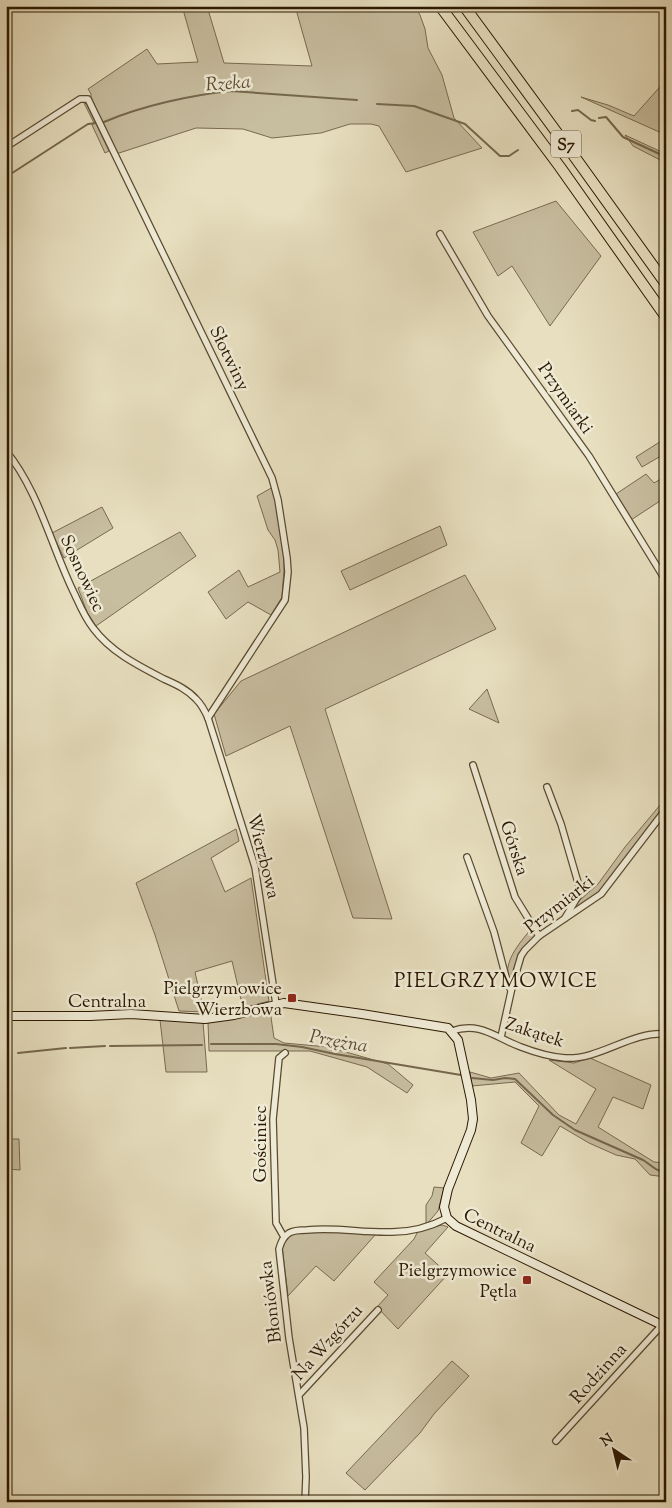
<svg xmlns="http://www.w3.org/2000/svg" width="672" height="1508" font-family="'Sorts Mill Goudy',serif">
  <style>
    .green { fill: #c7bd9f; stroke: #796a50 }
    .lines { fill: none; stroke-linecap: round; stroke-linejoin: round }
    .stream { stroke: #75674c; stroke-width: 2 }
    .street-casing { stroke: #5a4a30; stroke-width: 8 }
    .secondary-casing { stroke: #2b1800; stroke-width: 10 }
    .highway-casing { stroke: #2b1800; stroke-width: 12 }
    .street { stroke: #efead5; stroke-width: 5.5 }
    .secondary { stroke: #efead5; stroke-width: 8 }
    .highway { stroke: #e7dfbf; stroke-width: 10 }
    .poi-dot { fill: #8f2418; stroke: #efead5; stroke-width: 2 }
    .labels { text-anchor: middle; stroke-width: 5; stroke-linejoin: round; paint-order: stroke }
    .shield { fill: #efead5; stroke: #665740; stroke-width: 1 }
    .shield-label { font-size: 16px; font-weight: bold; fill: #2b1800 }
    .street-label { font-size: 18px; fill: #2b1800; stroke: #efead5 }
    .poi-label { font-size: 18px; fill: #2b1800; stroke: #efead5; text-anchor: end }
    .water-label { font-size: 19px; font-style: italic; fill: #5d4c32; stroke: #efead5 }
    .quarter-label { font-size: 20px; letter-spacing: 1px; fill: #2b1800; stroke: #efead5 }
  </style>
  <rect width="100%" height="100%" fill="#e7dfbf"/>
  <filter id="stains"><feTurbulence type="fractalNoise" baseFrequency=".004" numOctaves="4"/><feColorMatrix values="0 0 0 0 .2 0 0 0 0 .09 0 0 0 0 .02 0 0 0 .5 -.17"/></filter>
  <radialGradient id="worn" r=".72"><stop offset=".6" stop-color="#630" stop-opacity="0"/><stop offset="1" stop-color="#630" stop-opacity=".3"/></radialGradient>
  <g class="green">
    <path d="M182,6H207L224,63L312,66L295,6H415L420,15L425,29L428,48L442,75L454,118L482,148L406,172L379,126L371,124H350L321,133L272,138L243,129L196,128L116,154L91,97V94L88,89L147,49L157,64L198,62Z"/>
    <path d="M666,80V135L581,97L608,105L634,116Z"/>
    <path d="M83,101L87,105L109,151L105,153L92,125L94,123Z"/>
    <path d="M625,135L666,154V163L633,146Z"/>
    <path d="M556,201L601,256L550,326L512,266L498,276L473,232Z"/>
    <path d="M666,438V453L642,467L636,457Z"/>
    <path d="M646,474L654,483L666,476V497L631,520L616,494Z"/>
    <path d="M273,487L284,548V570L282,597L271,615L248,602L226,619L208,592L239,570L248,587L280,572L278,550L275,540L268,530L257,496Z"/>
    <path d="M102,507L113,528L64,558L52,533Z"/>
    <path d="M440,526L447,545L350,590L341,571Z"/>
    <path d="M180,532L196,556L96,626L87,612L78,588Z"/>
    <path d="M465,575L496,629L325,709L392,919L353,918L290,726L226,756L214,714L241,681Z"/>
    <path d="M487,689L499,723L469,709Z"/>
    <path d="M666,798V805L599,892L587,903L568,914L580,900L598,884L625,847Z"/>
    <path d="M236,829L239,841L211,858L225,892L251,878L269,1001L243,1008L232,961L195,972L204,1012L179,1011L155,935L136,883Z"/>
    <path d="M531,929L535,936C520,947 516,967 510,984C501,963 519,944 531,929Z"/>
    <path d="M270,1010L274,1038L284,1043L328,1047L388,1064L413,1085L407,1093L367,1067L310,1051H209L208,1022Z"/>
    <path d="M160,1020L203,1022L207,1072H166Z"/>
    <path d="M590,1058L651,1085L643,1109L613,1097L598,1127L654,1162L666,1163V1177L650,1175L635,1159L616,1155L589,1143L560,1126L542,1156L521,1143L539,1106L515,1082L472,1086L470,1072L491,1078L519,1073L559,1115L576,1124L596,1089L549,1060L574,1063Z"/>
    <path d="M6,1139H19L20,1170L6,1169Z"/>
    <path d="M434,1187L444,1188L438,1211L426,1225V1205L432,1196Z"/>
    <path d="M442,1225L448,1227L425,1253L448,1274L398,1329L377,1307L388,1295L374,1282L414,1239L418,1231Z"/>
    <path d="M325,1230L376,1234L334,1281L316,1266L288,1296L282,1246C287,1228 310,1231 325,1230Z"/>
    <path d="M452,1361L469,1376L434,1414L420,1433L365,1490L346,1473Z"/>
  </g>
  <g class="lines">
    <g class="stream">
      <path d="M377,104L414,106L465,124L500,156H509L518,150"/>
      <path d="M572,111L578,110L591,120L595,121"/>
      <path d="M599,118L606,117L623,137L666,157"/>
      <path d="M104,122C141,106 191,95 231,91L357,100"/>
      <path d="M6,177L88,124L97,123"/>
      <path d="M211,1044H276L302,1047L335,1054L461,1075"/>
      <path d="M110,1046L202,1045"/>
      <path d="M70,1048L105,1046"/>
      <path d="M18,1053L66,1048"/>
      <path d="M472,1078L493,1080L505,1078L515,1079L553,1115L575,1130L643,1160C651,1165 655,1171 666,1172"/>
    </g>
    <g class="street-casing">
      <g id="street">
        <path d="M6,147L80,99H88L272,478L278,500L287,558L288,572L285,600L208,718"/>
        <path d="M440,234L488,316L589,456L666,581"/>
        <path d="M6,451C39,491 52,549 75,595C80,606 85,618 93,628C111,652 137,665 164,679C175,684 187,689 196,699C201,704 205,711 208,718L255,867L276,1004"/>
        <path d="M473,765L515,897L539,936"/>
        <path d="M547,787L561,824L579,886L578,896L565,918"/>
        <path d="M467,857L494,932L508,985L511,990"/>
        <path d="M452,1031C480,1021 496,1038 521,1047C534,1052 552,1057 565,1058C600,1060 631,1031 666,1034"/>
        <path d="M501,1037L513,983L521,956L525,950L539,936L601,894L666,809"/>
        <path d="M284,1237L276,1223L273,1119L279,1058L285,1053"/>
        <path d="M299,1395L378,1310"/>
        <path d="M556,1441L662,1325"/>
        <path d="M305,1502L306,1477L304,1428L289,1338L279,1249C281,1242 283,1237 289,1233C294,1230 301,1230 307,1230C336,1227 363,1233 392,1232C411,1232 430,1227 447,1218"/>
      </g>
    </g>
    <g class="secondary-casing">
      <path id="secondary" d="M6,1016H90L131,1014L205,1019L234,1015L284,1003L362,1014L448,1028L458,1040L471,1100L473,1119L471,1130L448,1189L444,1207L447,1218L456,1226L666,1327"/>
    </g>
    <g class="highway-casing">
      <g id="highway">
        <path d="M440,6L560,167L666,317"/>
        <path d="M464,6L574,156L666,284"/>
      </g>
    </g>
    <use href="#street" class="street"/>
    <use href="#secondary" class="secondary"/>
    <use href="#highway" class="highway"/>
  </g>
  <g class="poi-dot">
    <rect x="287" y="993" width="10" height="10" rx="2.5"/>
    <rect x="522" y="1275" width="10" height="10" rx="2.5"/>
  </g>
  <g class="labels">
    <rect class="shield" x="551" y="130.5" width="30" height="27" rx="4"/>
    <g class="shield-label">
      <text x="566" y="150">S7</text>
    </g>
    <g class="street-label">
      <text transform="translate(230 358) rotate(64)" y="6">Słotwiny</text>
      <text transform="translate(566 398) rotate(55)" y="6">Przymiarki</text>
      <text transform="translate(83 573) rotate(65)" y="6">Sosnowiec</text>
      <text transform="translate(515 848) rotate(72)" y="6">Górska</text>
      <text transform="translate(264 856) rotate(76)" y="6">Wierzbowa</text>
      <text transform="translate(559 904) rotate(-38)" y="6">Przymiarki</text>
      <text x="107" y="1007">Centralna</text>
      <text transform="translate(535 1032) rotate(18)" y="6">Zakątek</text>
      <text transform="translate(260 1144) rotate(-90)" y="6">Gościniec</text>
      <text transform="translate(500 1230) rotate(26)" y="6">Centralna</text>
      <text transform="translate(270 1302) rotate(-97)" y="6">Błoniówka</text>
      <text transform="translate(327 1342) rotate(-48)" y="6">Na Wzgórzu</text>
      <text transform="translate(598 1373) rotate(-48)" y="6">Rodzinna</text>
    </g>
    <g class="poi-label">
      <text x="282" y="994">Pielgrzymowice<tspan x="282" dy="21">Wierzbowa</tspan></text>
      <text x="517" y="1276">Pielgrzymowice<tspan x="517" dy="21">Pętla</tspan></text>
    </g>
    <g class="water-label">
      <text transform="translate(228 82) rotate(-4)" y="7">Rzeka</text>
      <text transform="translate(339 1040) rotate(10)" y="7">Przężna</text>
    </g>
    <g class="quarter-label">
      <text x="496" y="987">PIELGRZYMOWICE</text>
    </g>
  </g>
  <rect width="672" height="1508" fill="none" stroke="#e7dfbf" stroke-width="25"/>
  <rect x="8" y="8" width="657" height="1493" fill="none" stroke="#2b1800" stroke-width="2.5"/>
  <rect x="12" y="12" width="647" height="1483" fill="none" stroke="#2b1800"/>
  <g transform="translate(614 1450) rotate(325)" stroke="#efead5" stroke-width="4" paint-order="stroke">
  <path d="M0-4L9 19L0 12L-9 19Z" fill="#2b1800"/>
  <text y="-8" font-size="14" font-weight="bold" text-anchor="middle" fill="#2b1800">N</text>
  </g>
  <rect width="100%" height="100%" filter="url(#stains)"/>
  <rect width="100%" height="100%" fill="url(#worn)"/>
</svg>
